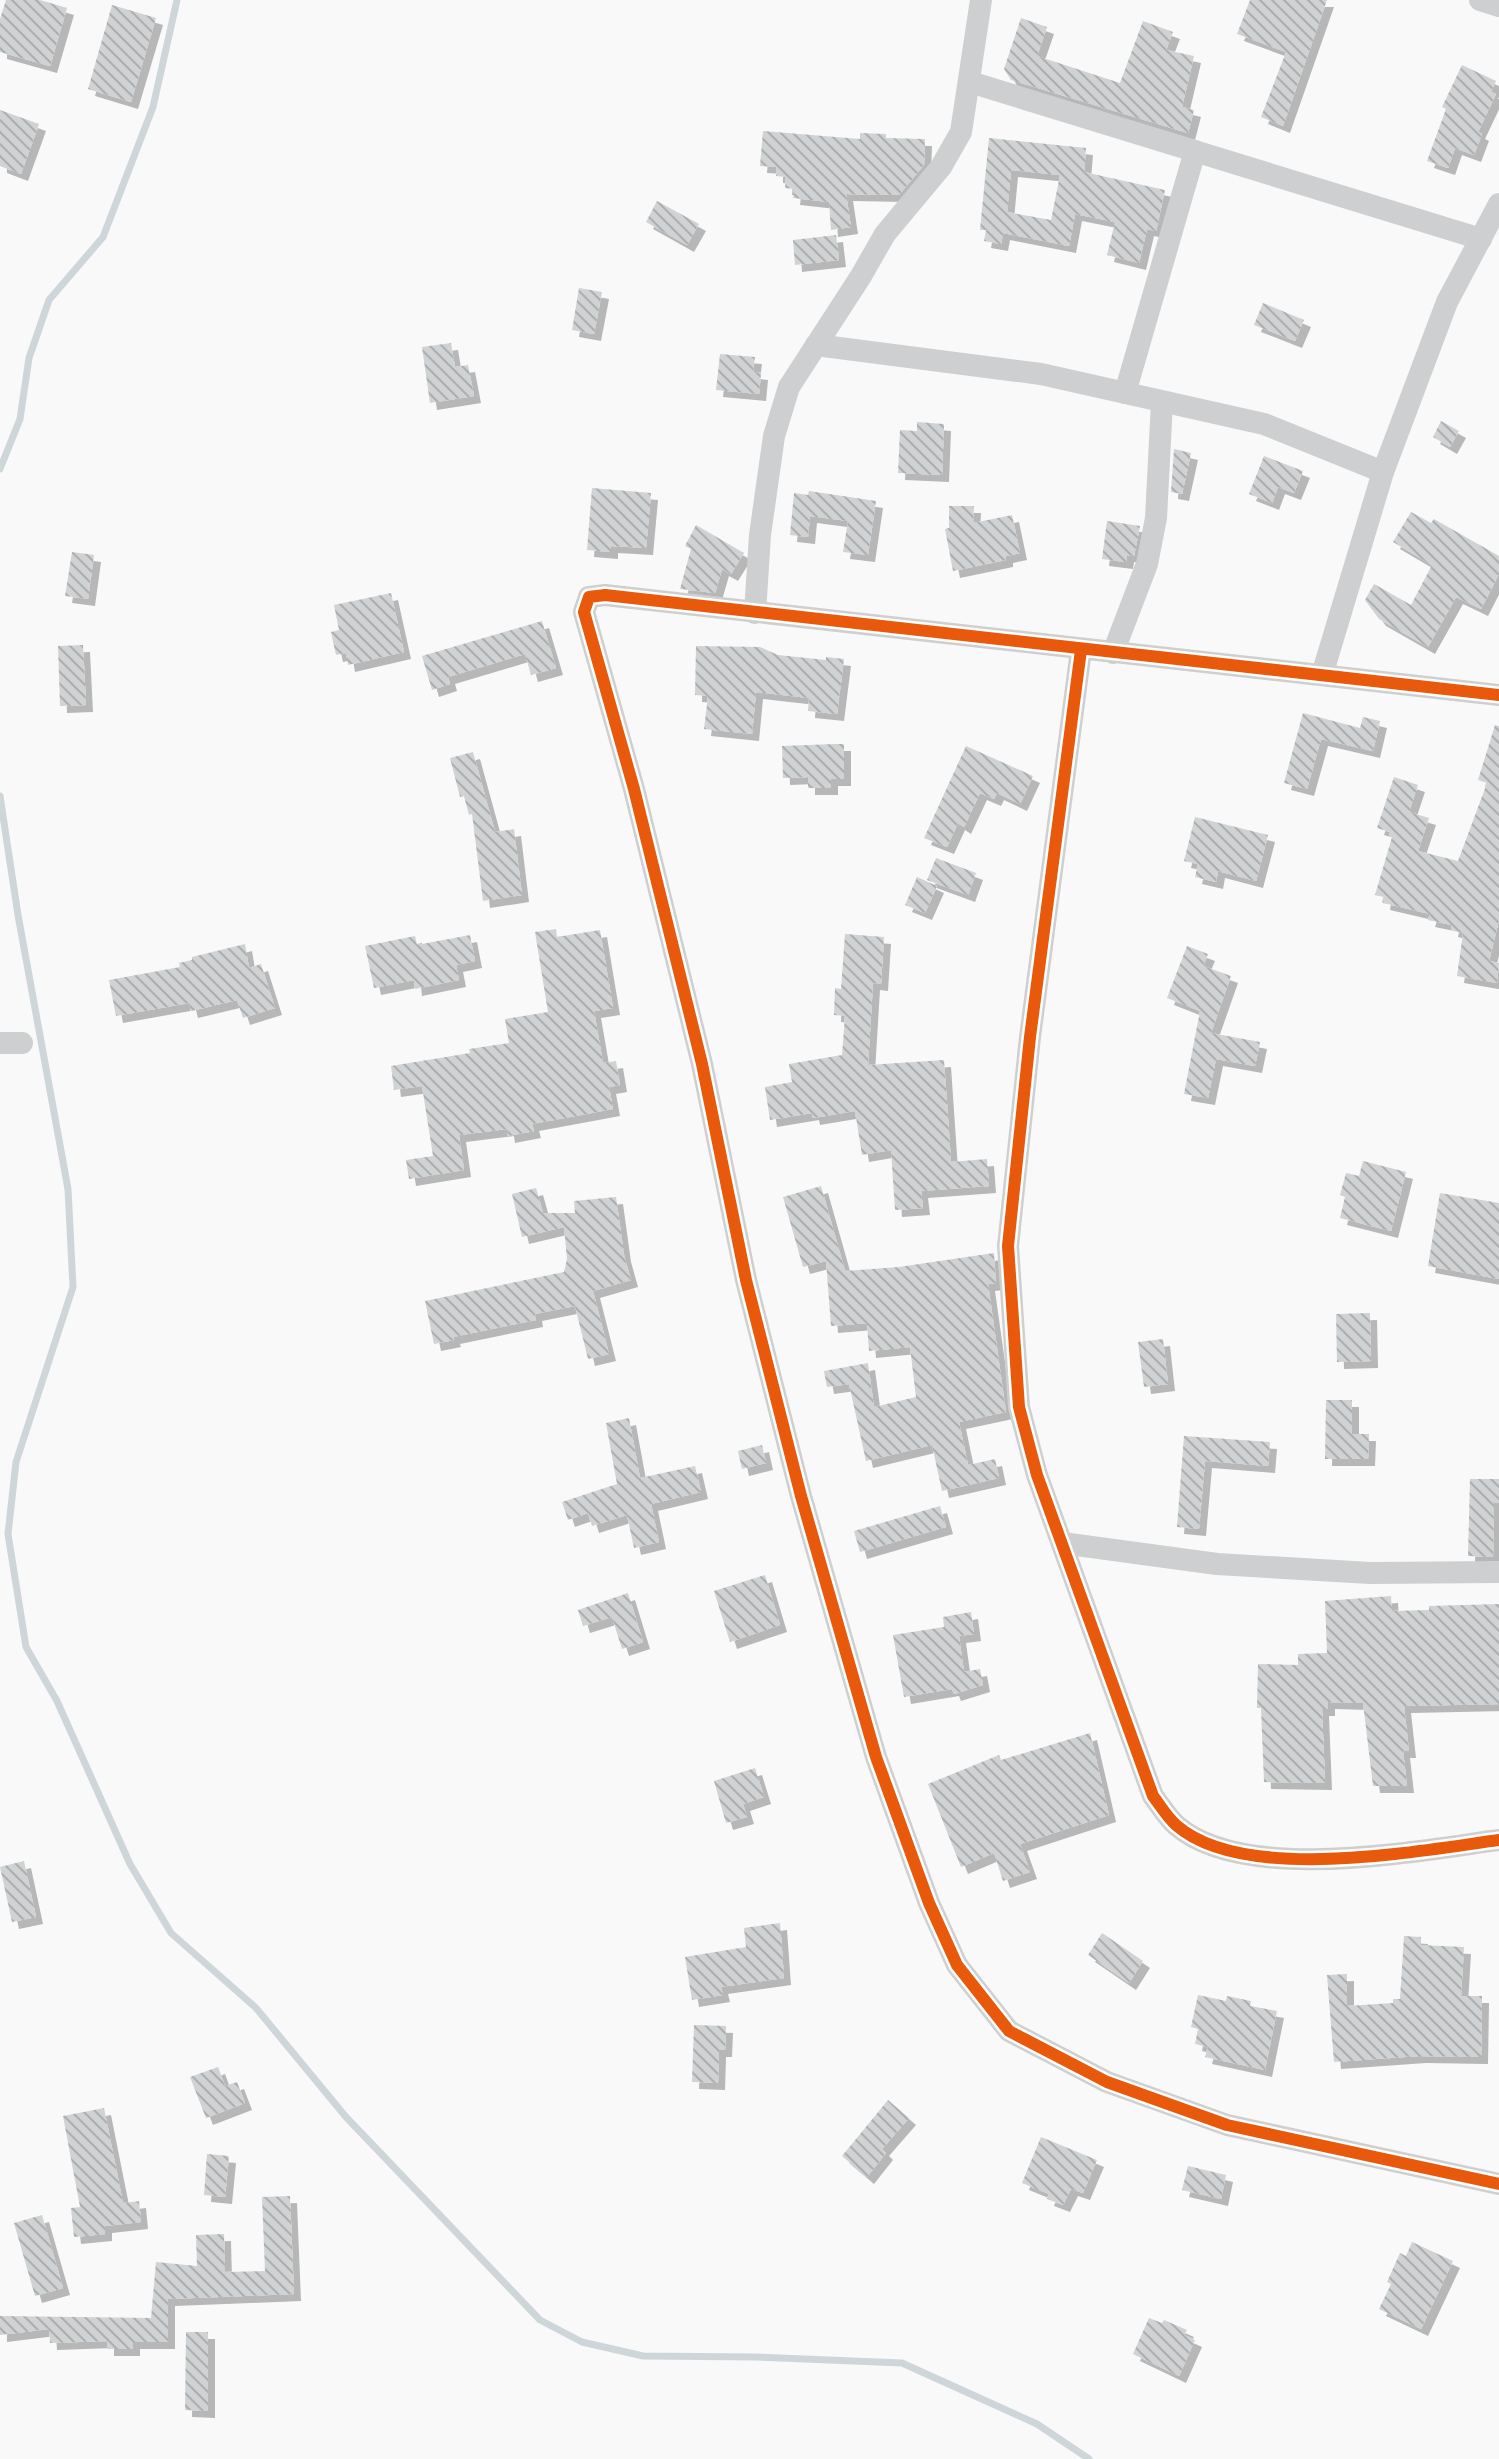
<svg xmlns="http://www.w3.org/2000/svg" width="1499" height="2459" font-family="Quicksand,sans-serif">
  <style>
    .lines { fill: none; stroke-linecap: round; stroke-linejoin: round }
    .stream { stroke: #ced6d9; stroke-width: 7 }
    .building { fill: url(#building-back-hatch); fill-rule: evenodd; filter: url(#shadow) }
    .minor { stroke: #cecfd0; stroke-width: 22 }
    .cycleway-casing { stroke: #fff; stroke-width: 17 }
    .cycleway { stroke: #e8590c; stroke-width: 12 }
  </style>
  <defs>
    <pattern id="building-back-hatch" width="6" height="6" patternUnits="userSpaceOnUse" patternTransform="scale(2)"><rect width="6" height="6" fill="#d0d2d3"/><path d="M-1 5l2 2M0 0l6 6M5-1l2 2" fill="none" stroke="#acafb1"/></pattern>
    <filter id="shadow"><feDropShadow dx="7" dy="7" stdDeviation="0" flood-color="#0004"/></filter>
  </defs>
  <rect width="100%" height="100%" fill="#f9f9f9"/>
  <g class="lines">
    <g class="stream">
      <path d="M0,469L20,419L29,358L49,300L103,237L153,107L177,0"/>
      <path d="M0,796L18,915L68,1189L73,1287L16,1462L8,1534L26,1647L57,1701L130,1864L171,1933L256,2008L346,2117L540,2320L582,2342L643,2356L755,2357L902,2363L1037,2424L1089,2459"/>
    </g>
  </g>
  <g class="building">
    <path d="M6,0H40L67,8L50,66L0,52V19Z"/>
    <path d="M1250,0H1327L1283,126L1261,117L1286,52L1237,34Z"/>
    <path d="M112,5L156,18L131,102L88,89Z"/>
    <path d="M1021,18L1047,27L1037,56L1120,83L1143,21L1173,32L1166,50L1194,56L1182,107L1194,110L1188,133L1011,80L1004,69Z"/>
    <path d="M1462,65L1496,81L1491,92L1496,94L1478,132L1482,134L1474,155L1455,148L1448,168L1427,161L1446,109L1442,107Z"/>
    <path d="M0,110L39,124L21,174L0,166Z"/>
    <path d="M763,131L860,139V133L886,134V138L925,139L924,165L899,195L846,194L851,227L831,230L829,202L793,198L794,189L785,188L786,177L776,176V167L760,166Z"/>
    <path d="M989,138L1086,148L1084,172L1165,190L1156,231L1147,229L1139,263L1107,255L1115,222L1075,214L1069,246L1003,233L1001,244L984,241L986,230H980ZM1011,170L1060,175L1051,220L1007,212Z"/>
    <path d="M657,201L699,224L687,245L646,222Z"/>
    <path d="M836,235L839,260L795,265L793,240Z"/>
    <path d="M579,288L602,292L594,334L572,330Z"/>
    <path d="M1263,303L1304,320L1295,341L1254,325Z"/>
    <path d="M451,343L455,367L468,365L474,396L430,403L422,347Z"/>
    <path d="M720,354L755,357L753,372L761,373L759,394L716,390Z"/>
    <path d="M1441,421L1459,431L1450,447L1433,437Z"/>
    <path d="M917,422L944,424L942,475L898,473L900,430L917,431Z"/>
    <path d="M1174,449L1191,453L1182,494L1171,492Z"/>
    <path d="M1264,456L1303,471L1294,493L1278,487L1272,503L1249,494Z"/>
    <path d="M592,488L651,493L646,548L611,546V552L587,550Z"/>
    <path d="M809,491L876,501L868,555L843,552L848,521L810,516L808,537L790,535L794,493L808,495Z"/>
    <path d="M949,506H974L973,523L1012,515L1020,553L1006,556V560L953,571L945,529L949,528Z"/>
    <path d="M1411,512L1431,523L1434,519L1499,556V574L1481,609L1456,597L1428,647L1379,619L1365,600L1374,584L1411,605L1432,565L1393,542Z"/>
    <path d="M1107,521L1140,526L1134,556L1127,555L1126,562L1102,559Z"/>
    <path d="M696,525L744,553L731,574L722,569L715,593L680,589L691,549L685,546Z"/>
    <path d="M72,552L94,555L88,599L65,596Z"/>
    <path d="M391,593L404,652L348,665L346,653L336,655L331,632L339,630L334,605Z"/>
    <path d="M542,621L556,668L531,675L525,654L448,677L450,684L432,690L422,656Z"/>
    <path d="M83,645L86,705L60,706L58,646Z"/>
    <path d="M696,646L760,647L778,655L826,660V657L844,659L837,714L808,711L809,698L756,692L752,734L704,729L708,696L695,695Z"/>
    <path d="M1303,713L1360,728L1363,717L1380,721L1373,751L1321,739L1307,789L1284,783Z"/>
    <path d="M1495,725L1499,726V920L1489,961L1499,963L1497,983L1457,976L1463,933L1451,930L1452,925L1428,920L1430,914L1383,903L1384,897L1375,895L1392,837L1389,836L1390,832L1377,828L1394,777L1418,785L1409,812L1429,818L1418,851L1458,861L1487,783L1478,780Z"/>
    <path d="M834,744H844V779H831V788H808V777L783,778L782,746Z"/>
    <path d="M966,746L1033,776L1020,804L997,793L994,799L980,793L964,827L958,823L947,847L924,838Z"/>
    <path d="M473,752L495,832L514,829L522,895L483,901L472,814L469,815L464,796L460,797L450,758Z"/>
    <path d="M1195,817L1268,835L1256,881L1218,871L1216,882L1195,877L1198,864L1184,861Z"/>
    <path d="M936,858L976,873L968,895L927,880Z"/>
    <path d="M917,877L937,886L925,913L905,905Z"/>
    <path d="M556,929L557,937L600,930L613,1008L594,1011L603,1063L616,1061L620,1085L609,1087L613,1109L532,1124L534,1131L508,1136L507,1129L459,1135L464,1170L409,1179L406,1160L433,1156L422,1086L394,1090L391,1066L470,1053L469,1049L509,1043L505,1019L548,1012L535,932Z"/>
    <path d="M845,934L884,937L881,984L873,983L868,1065L944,1060L951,1162L987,1159L989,1186L921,1191L923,1208L895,1210L891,1150L862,1155L855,1111L813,1118L812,1113L770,1120L765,1087L792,1082L789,1064L842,1055L845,1016L834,1015L835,988L841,989Z"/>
    <path d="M470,935L475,961L456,965L459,980L415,989L414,980L374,988L365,946L415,936L417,945Z"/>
    <path d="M245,944L249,968L261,964L275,1008L243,1018L237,1000L191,1011L189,1003L116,1016L109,980L180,967L179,963L192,960V957Z"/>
    <path d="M1187,946L1208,954L1203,966L1231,976L1211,1033L1260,1042L1255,1066L1216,1059L1208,1098L1184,1094L1200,1011L1167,998Z"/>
    <path d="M1363,1161L1406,1172L1391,1231L1340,1218L1345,1197L1340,1195L1346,1173L1359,1176Z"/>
    <path d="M821,1186L845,1271L899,1267L994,1253L996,1283L988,1284L1006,1412L959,1422L968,1465L995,1459L999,1478L942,1491L932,1445L866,1461L849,1384L827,1387L824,1371L868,1363L874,1407L916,1397L910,1347L869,1351L867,1323L831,1326L826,1261L803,1267L783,1197Z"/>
    <path d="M536,1188L543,1213H575L574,1201L616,1197L624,1255L631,1280L593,1291L609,1354L588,1359L575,1306L535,1314L536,1320L453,1337L454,1340L434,1344L425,1301L564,1272L567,1259L564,1227L522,1237L512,1194Z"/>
    <path d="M1440,1193L1499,1203V1279L1428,1266Z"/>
    <path d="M1370,1313L1371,1361L1337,1362L1336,1314Z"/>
    <path d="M1163,1339L1168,1384L1144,1387L1138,1342Z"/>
    <path d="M1326,1400H1352V1434H1369L1368,1459H1325Z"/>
    <path d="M629,1418L640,1478L695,1466L701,1492L651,1504L659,1542L634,1548L627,1515L592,1526L588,1513L568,1520L562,1502L617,1484L606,1423Z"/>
    <path d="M1184,1436L1270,1442L1268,1466L1205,1461L1199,1529L1177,1527Z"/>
    <path d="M762,1445L766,1463L742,1469L738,1451Z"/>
    <path d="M1470,1479H1499V1503L1494,1502L1493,1557L1468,1556Z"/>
    <path d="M940,1506L946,1527L860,1552L854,1531Z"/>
    <path d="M765,1575L780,1625L730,1642L714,1591Z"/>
    <path d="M628,1593L643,1642L622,1649L612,1617L583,1626L578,1610Z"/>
    <path d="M1391,1596L1392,1611L1429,1610V1606L1499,1604V1704L1404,1706L1409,1751H1403L1407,1786H1373L1363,1703L1328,1702V1709H1322L1325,1783L1264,1782L1261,1708H1257L1258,1664L1298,1665V1654L1327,1653L1325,1601Z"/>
    <path d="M971,1612L974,1634L959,1636L964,1672L980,1669L983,1685L954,1694L952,1689L904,1697L893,1635L944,1627L943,1617Z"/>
    <path d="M1090,1733L1109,1815L1020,1844L1030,1872L1003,1881L994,1853L961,1867L928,1784L999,1755L1001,1760Z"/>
    <path d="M755,1768L764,1797L743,1804L747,1817L726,1823L714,1781Z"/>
    <path d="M24,1861L36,1917L12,1922L0,1867Z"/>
    <path d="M780,1923L784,1978L721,1987L723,1995L692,2000L685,1957L746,1947L744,1928Z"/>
    <path d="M1102,1933L1143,1961L1129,1983L1088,1955Z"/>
    <path d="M1404,1936L1421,1937V1945L1464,1947L1461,1996H1482L1481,2057L1419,2056L1334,2062L1327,1975L1347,1974V2006L1393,2003V1999H1400Z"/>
    <path d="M1198,1995L1226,2001L1227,1996L1251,2001L1250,2006L1277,2011L1265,2070L1205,2057L1208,2047L1195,2044L1198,2029L1191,2027Z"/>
    <path d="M694,2025L726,2026L725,2050H719L718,2083L692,2082Z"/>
    <path d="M218,2067L225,2086L237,2082L245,2103L206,2118L190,2077Z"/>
    <path d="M888,2100L909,2118L882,2149L886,2153L867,2177L842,2156Z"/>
    <path d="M104,2108L123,2203L139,2201L141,2222L105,2226V2234L74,2237L71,2208L80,2207L63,2116Z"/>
    <path d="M1041,2137L1097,2160L1083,2193L1071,2189L1063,2205L1047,2199L1049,2194L1022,2183Z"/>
    <path d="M207,2154L229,2156L225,2197L204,2195Z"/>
    <path d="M1188,2166L1226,2175L1221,2199L1182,2190Z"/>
    <path d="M290,2196L294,2294L168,2299V2342H133V2349H107V2341L50,2343L49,2329L0,2335V2316L151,2318L156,2262L197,2266L196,2235L224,2234L225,2272L265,2271L262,2197Z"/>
    <path d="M42,2215L63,2288L35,2296L14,2223Z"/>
    <path d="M1412,2242L1453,2261L1421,2329L1379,2309L1391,2284L1387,2282L1400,2253L1406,2256Z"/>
    <path d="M1149,2318L1162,2323L1164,2320L1187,2330L1184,2335L1195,2340L1179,2376L1133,2354Z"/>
    <path d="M186,2332H208V2411L185,2410Z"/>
  </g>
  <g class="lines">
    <g class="minor">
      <path d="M1480,0L1499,6"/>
      <path d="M970,82L1481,239"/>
      <path d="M816,345L1041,374L1264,424L1383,472"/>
      <path d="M1125,393L1195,151"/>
      <path d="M755,613L760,535L774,436L789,387L861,276L885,234L941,167L961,132L981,0"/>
      <path d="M1081,650L1030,1037L1008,1246L1019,1407L1037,1475L1153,1796C1160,1805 1167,1817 1176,1825C1243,1884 1416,1851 1499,1840"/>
      <path d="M1113,653L1147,564L1156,518L1162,402"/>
      <path d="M1322,675L1383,472L1447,302L1499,204"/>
      <path d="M1499,695L605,595L589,597L584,612L634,789L702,1064L746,1280L801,1496L876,1757L929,1903L957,1965L1009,2031L1107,2082L1227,2125L1499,2184"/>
      <path d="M0,1043H22"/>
      <path d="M1062,1543L1217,1564L1370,1573L1499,1572"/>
    </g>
    <g class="cycleway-casing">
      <g id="cycleway">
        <path d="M1081,650L1030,1037L1008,1246L1019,1407L1037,1475L1153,1796C1160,1805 1167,1817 1176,1825C1243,1884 1416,1851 1499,1840"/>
        <path d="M1499,695L605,595L589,597L584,612L634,789L702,1064L746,1280L801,1496L876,1757L929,1903L957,1965L1009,2031L1107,2082L1227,2125L1499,2184"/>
      </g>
    </g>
    <use href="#cycleway" class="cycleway"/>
  </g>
</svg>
